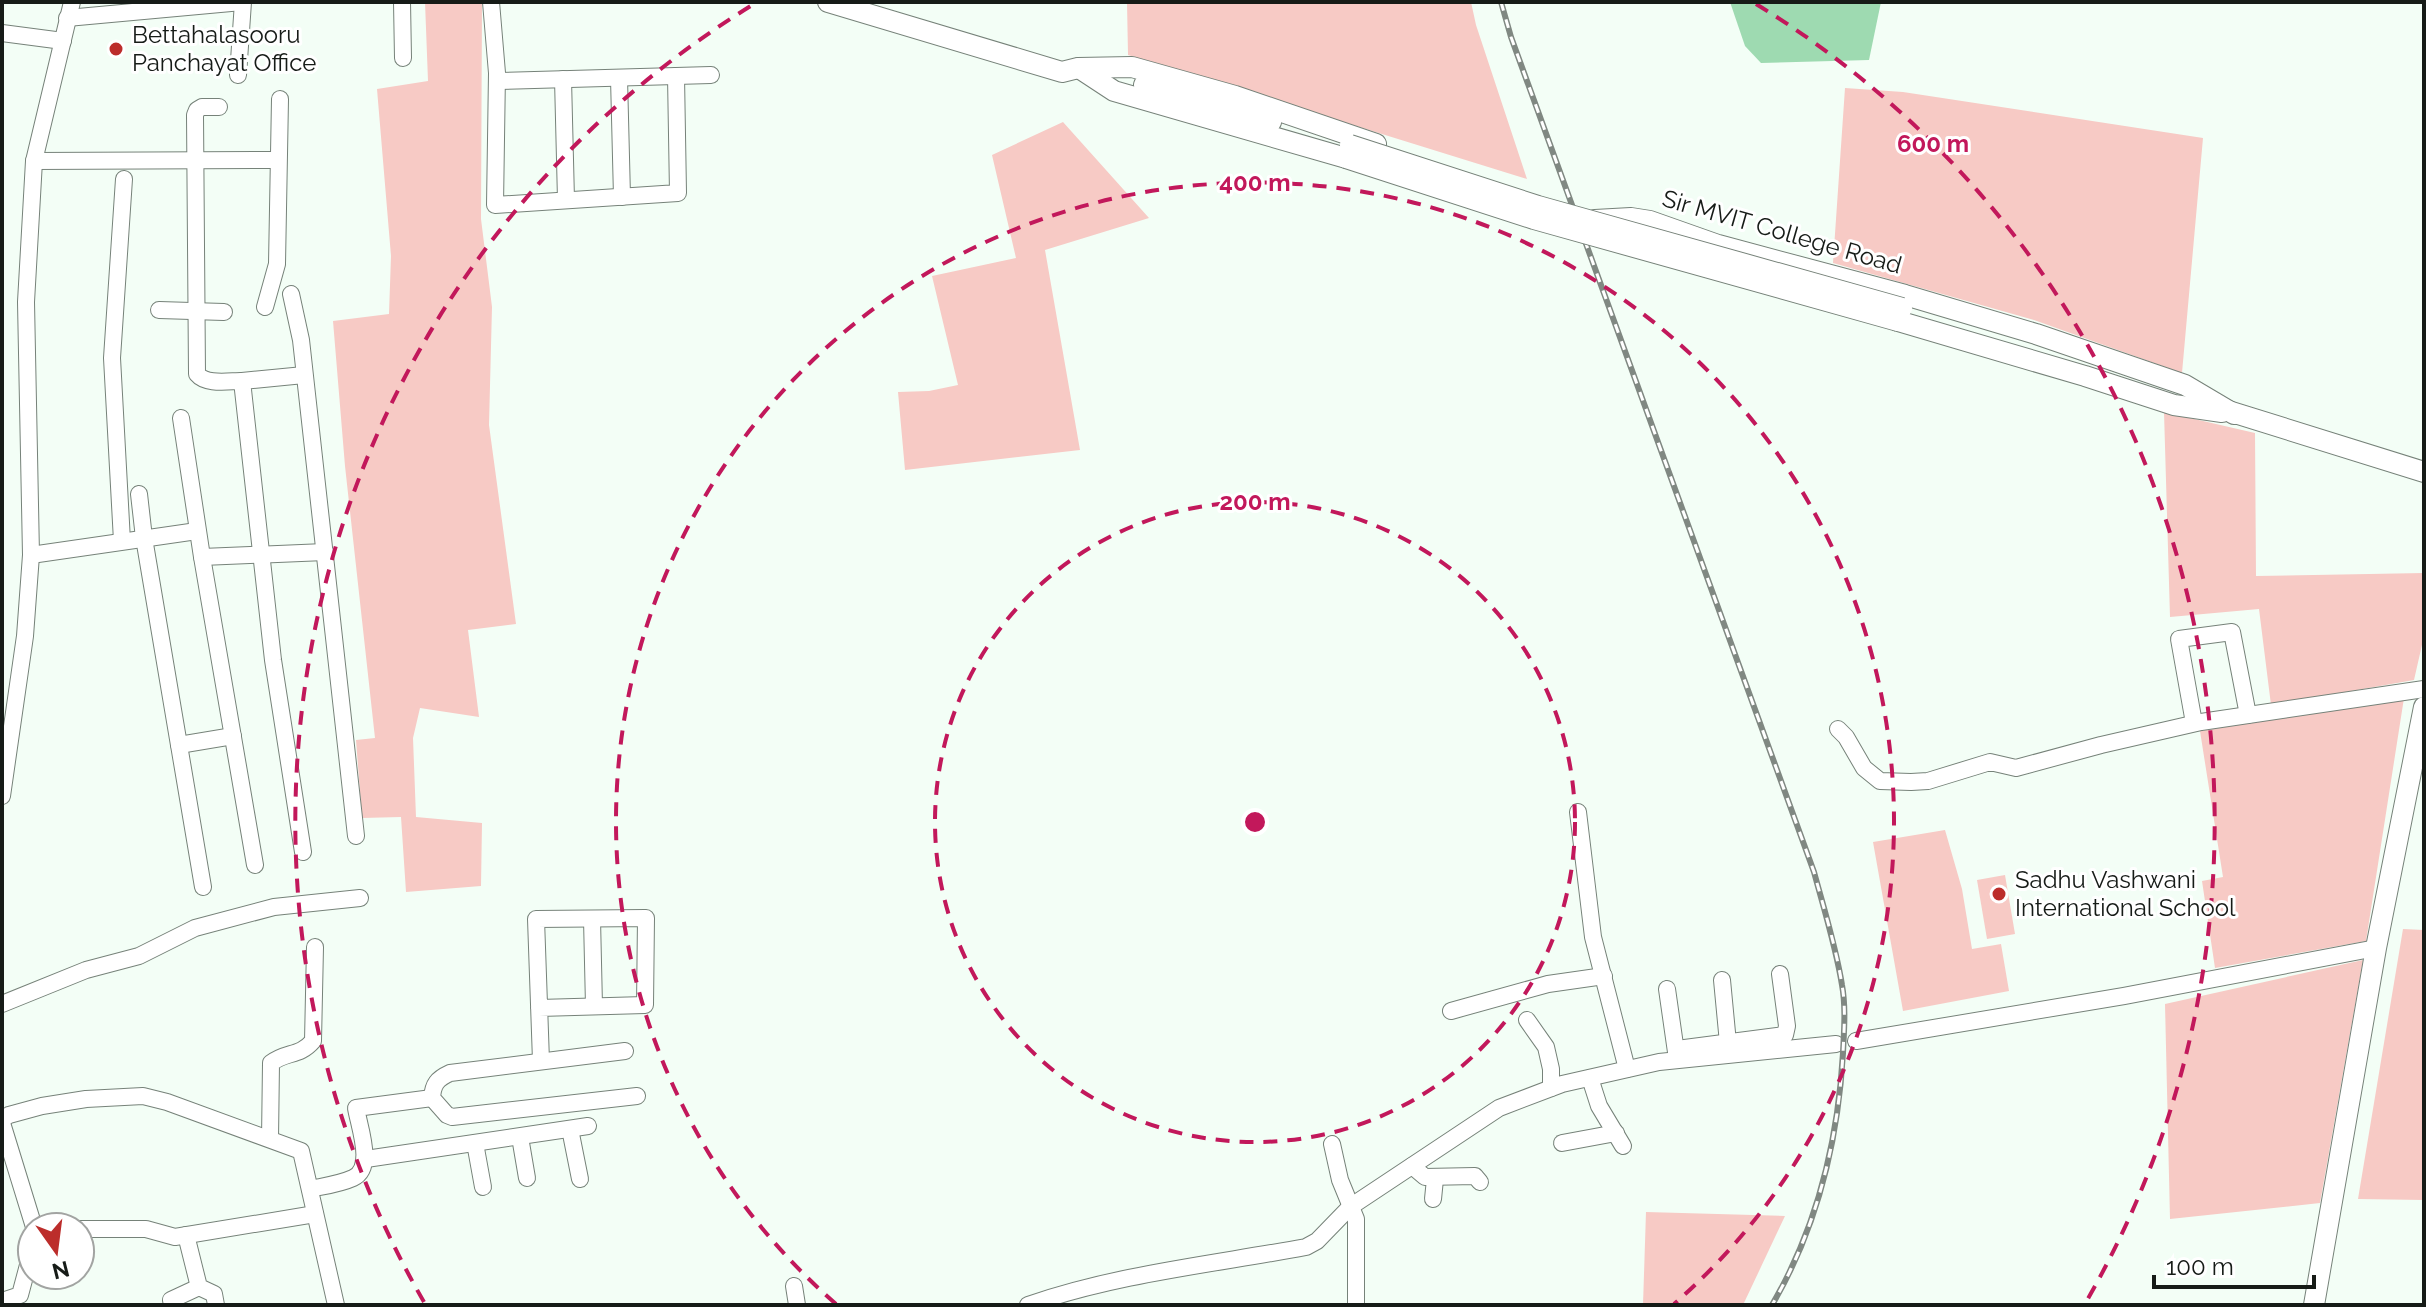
<svg xmlns="http://www.w3.org/2000/svg" width="2426" height="1307" font-family="Raleway,sans-serif">
  <style>
    .green { fill: #f7cac5 }
    .water { fill: #9edab1 }
    .lines { fill: none; stroke-linecap: round; stroke-linejoin: round }
    .minor-casing { stroke: #768279; stroke-width: 18 }
    .major-casing { stroke: #768279; stroke-width: 22 }
    .minor { stroke: #fff; stroke-width: 16 }
    .major { stroke: #fff; stroke-width: 20 }
    .rail-casing { stroke: #808882; stroke-width: 6 }
    .rail { stroke: #fff; stroke-width: 3; stroke-dasharray: 9; stroke-linecap: butt }
    .major-bridge-casing { stroke: #768279; stroke-width: 22; stroke-linecap: butt }
    .major-bridge { stroke: #fff; stroke-width: 20 }
    .ring { fill: none; stroke: #c2185b; stroke-width: 4; stroke-dasharray: 14 10 }
    .poi-dot { fill: #bc2d2b; stroke: #fff; stroke-width: 3 }
    .labels { text-anchor: middle; stroke-width: 6; stroke-linejoin: round; paint-order: stroke }
    .poi-label { font-size: 24px; fill: #161b17; stroke: #fff; text-anchor: start }
    .street-label { font-size: 24px; fill: #161b17; stroke: #fff }
    .centre { fill: #c2185b; stroke: #fff; stroke-width: 4 }
    .ring-label { font-size: 24px; text-anchor: middle; font-weight: bold; fill: #c2185b; stroke: #fff; stroke-width: 6; stroke-linejoin: round; paint-order: stroke }
  </style>
  <rect width="100%" height="100%" fill="#f3fef6"/>
  <g class="green">
    <path d="M425,2H482L481,219L492,307L489,425L516,624L468,630L479,717L420,708L413,738L416,817L482,823L481,886L406,892L401,817L362,818L356,740L375,738L345,466L333,321L389,314L391,256L377,89L428,81Z"/>
    <path d="M1127,2H1471L1476,25L1527,179L1128,55Z"/>
    <path d="M1845,88L1903,92L2203,138L2182,373L2034,320L1833,263Z"/>
    <path d="M1063,122L1149,218L1045,250L1080,450L905,470L898,392L929,391L958,385L932,276L1016,258L992,155Z"/>
    <path d="M2164,412L2255,433L2256,576L2424,573V636L2414,680L2271,705L2259,609L2170,617Z"/>
    <path d="M2404,698L2366,941L2215,968L2202,881L2223,877L2200,731Z"/>
    <path d="M1945,830L1962,889L1972,949L2001,944L2009,991L1903,1011L1873,842Z"/>
    <path d="M2005,875L2015,934L1987,939L1977,880Z"/>
    <path d="M2403,929L2424,930V1200L2358,1199Z"/>
    <path d="M2363,960L2320,1203L2170,1219L2165,1004Z"/>
    <path d="M1646,1212L1785,1216L1743,1305H1643Z"/>
  </g>
  <path class="water" d="M1730,2H1881L1869,60L1761,63L1745,46Z"/>
  <g class="lines">
    <g class="minor-casing">
      <g id="minor">
        <path d="M402,2L403,58"/>
        <path d="M491,2L497,73L495,205L678,193L676,76"/>
        <path d="M67,18L242,2"/>
        <path d="M2,33L63,41"/>
        <path d="M238,75L243,2"/>
        <path d="M619,78L622,197"/>
        <path d="M563,79L566,200"/>
        <path d="M497,81L711,75"/>
        <path d="M219,107H202L197,110L195,115L197,374C206,385 228,381 242,381"/>
        <path d="M34,161L278,160"/>
        <path d="M291,294L301,340L356,836"/>
        <path d="M265,307L277,264L280,99"/>
        <path d="M159,310L224,312"/>
        <path d="M181,418L202,557L255,865"/>
        <path d="M139,494L144,538L203,887"/>
        <path d="M122,541L112,358L124,179"/>
        <path d="M31,555L197,531"/>
        <path d="M202,557L325,552"/>
        <path d="M2194,723L2179,639L2232,632L2248,715"/>
        <path d="M1838,729L1846,737L1864,768L1880,781L1911,782L1928,781L1990,762L2016,768L2101,745L2201,722L2424,689"/>
        <path d="M179,745L233,736"/>
        <path d="M2,796L25,636L31,555L26,302L34,161L72,2"/>
        <path d="M1578,812L1593,937L1627,1069"/>
        <path d="M303,852L273,660L242,381L304,375"/>
        <path d="M592,919L594,1006"/>
        <path d="M1722,980L1728,1043"/>
        <path d="M1667,989L1677,1059"/>
        <path d="M2,1004L86,970L139,956L195,928L274,907L360,898"/>
        <path d="M539,1008L645,1005L646,918L536,919L541,1061"/>
        <path d="M1451,1011L1548,984L1604,976"/>
        <path d="M1527,1020L1546,1047L1551,1069V1088"/>
        <path d="M1856,1041L2124,996L2376,948"/>
        <path d="M1677,1049L1785,1035L1787,1026L1780,974"/>
        <path d="M625,1051L450,1073C437,1079 433,1084 432,1098L447,1115L452,1117L637,1096"/>
        <path d="M1590,1078L1599,1106L1623,1146"/>
        <path d="M2,1119L9,1115L42,1106L86,1099L143,1096L167,1102L301,1151L336,1305"/>
        <path d="M2,1123L34,1227"/>
        <path d="M570,1129L580,1179"/>
        <path d="M520,1137L527,1178"/>
        <path d="M270,1139L271,1063C287,1051 299,1057 313,1041L315,947"/>
        <path d="M475,1143L483,1187"/>
        <path d="M1562,1143L1616,1133"/>
        <path d="M1332,1144L1340,1180L1356,1219V1305"/>
        <path d="M366,1159L588,1126"/>
        <path d="M1412,1166L1425,1177L1475,1176L1480,1182"/>
        <path d="M310,1189C324,1186 340,1184 353,1178C375,1168 359,1127 356,1108L432,1098"/>
        <path d="M1433,1199L1435,1179"/>
        <path d="M80,1229H146L175,1237L315,1214"/>
        <path d="M186,1235L199,1287L214,1294L216,1305"/>
        <path d="M794,1286L797,1305"/>
        <path d="M2,1301L20,1295L32,1250"/>
        <path d="M172,1305L171,1300L199,1287"/>
        <path d="M1028,1305C1117,1274 1214,1264 1306,1247L1317,1241L1350,1207L1499,1108L1562,1084L1659,1062L1836,1044"/>
      </g>
    </g>
    <g class="major-casing">
      <g id="major">
        <path d="M828,2L1062,72L1078,68L1132,67L1235,96L1376,144"/>
        <path d="M1079,68L1114,91L1346,158"/>
        <path d="M1144,85L1271,122"/>
        <path d="M1595,220L1631,218L1650,221L1718,245L1905,295L2036,334L2185,385L2234,414"/>
        <path d="M1898,321L2085,376L2174,405L2222,412"/>
        <path d="M2222,409L2424,472"/>
        <path d="M2314,1305L2376,948L2424,707"/>
      </g>
    </g>
    <use href="#minor" class="minor"/>
    <use href="#major" class="major"/>
    <g class="rail-casing">
      <path id="rail" d="M1501,2L1511,37L1814,872C1824,909 1836,947 1842,985C1846,1007 1844,1031 1843,1053C1838,1141 1817,1228 1772,1305"/>
    </g>
    <use href="#rail" class="rail"/>
    <g class="major-bridge-casing">
      <g id="major-bridge">
        <path d="M1350,145L1538,206L1902,308"/>
        <path d="M1346,158L1534,219L1898,321"/>
      </g>
    </g>
    <use href="#major-bridge" class="major-bridge"/>
  </g>
  <g class="ring">
    <circle cx="1255" cy="822" r="320"/>
    <path d="M836 1304A639 639 0 1 1 1674 1304"/>
    <path d="M424 1302A959 959 0 0 1 754 4M1756 4A959 959 0 0 1 2086 1302"/>
  </g>
  <g class="poi-dot">
    <circle cx="116" cy="49" r="8"/>
    <circle cx="1999" cy="894" r="8"/>
  </g>
  <g class="labels">
    <g class="poi-label">
      <text x="132" y="43">Bettahalasooru<tspan x="132" dy="28">Panchayat Office</tspan></text>
      <text x="2015" y="888">Sadhu Vashwani<tspan x="2015" dy="28">International School</tspan></text>
    </g>
    <g class="street-label">
      <text transform="translate(1782 232) rotate(16)" y="8">Sir MVIT College Road</text>
    </g>
  </g>
  <circle cx="1255" cy="822" r="12" class="centre"/>
  <g class="ring-label">
    <text x="1933" y="152">600 m</text>
    <text x="1255" y="191">400 m</text>
    <text x="1255" y="510">200 m</text>
  </g>
  <rect width="2426" height="1307" fill="none" stroke="#161b17" stroke-width="8"/>
  <g transform="translate(56 1251) rotate(166)"><circle r="38" fill="#ffffff" stroke="#a2a4a2" stroke-width="2"/>
  <path d="M0-6L14 30L0 20L-14 30Z" fill="#bc2d2b"/>
  <text y="-12" font-size="22" font-weight="bold" text-anchor="middle" fill="#161b17">N</text>
  </g>
  <path d="M2154 1275v12h160v-12" fill="none" stroke="#161b17" stroke-width="4"/>
  <text x="2166" y="1275" font-size="24" fill="#161b17" stroke="#ffffff" stroke-width="6" paint-order="stroke">100 m</text>
</svg>
